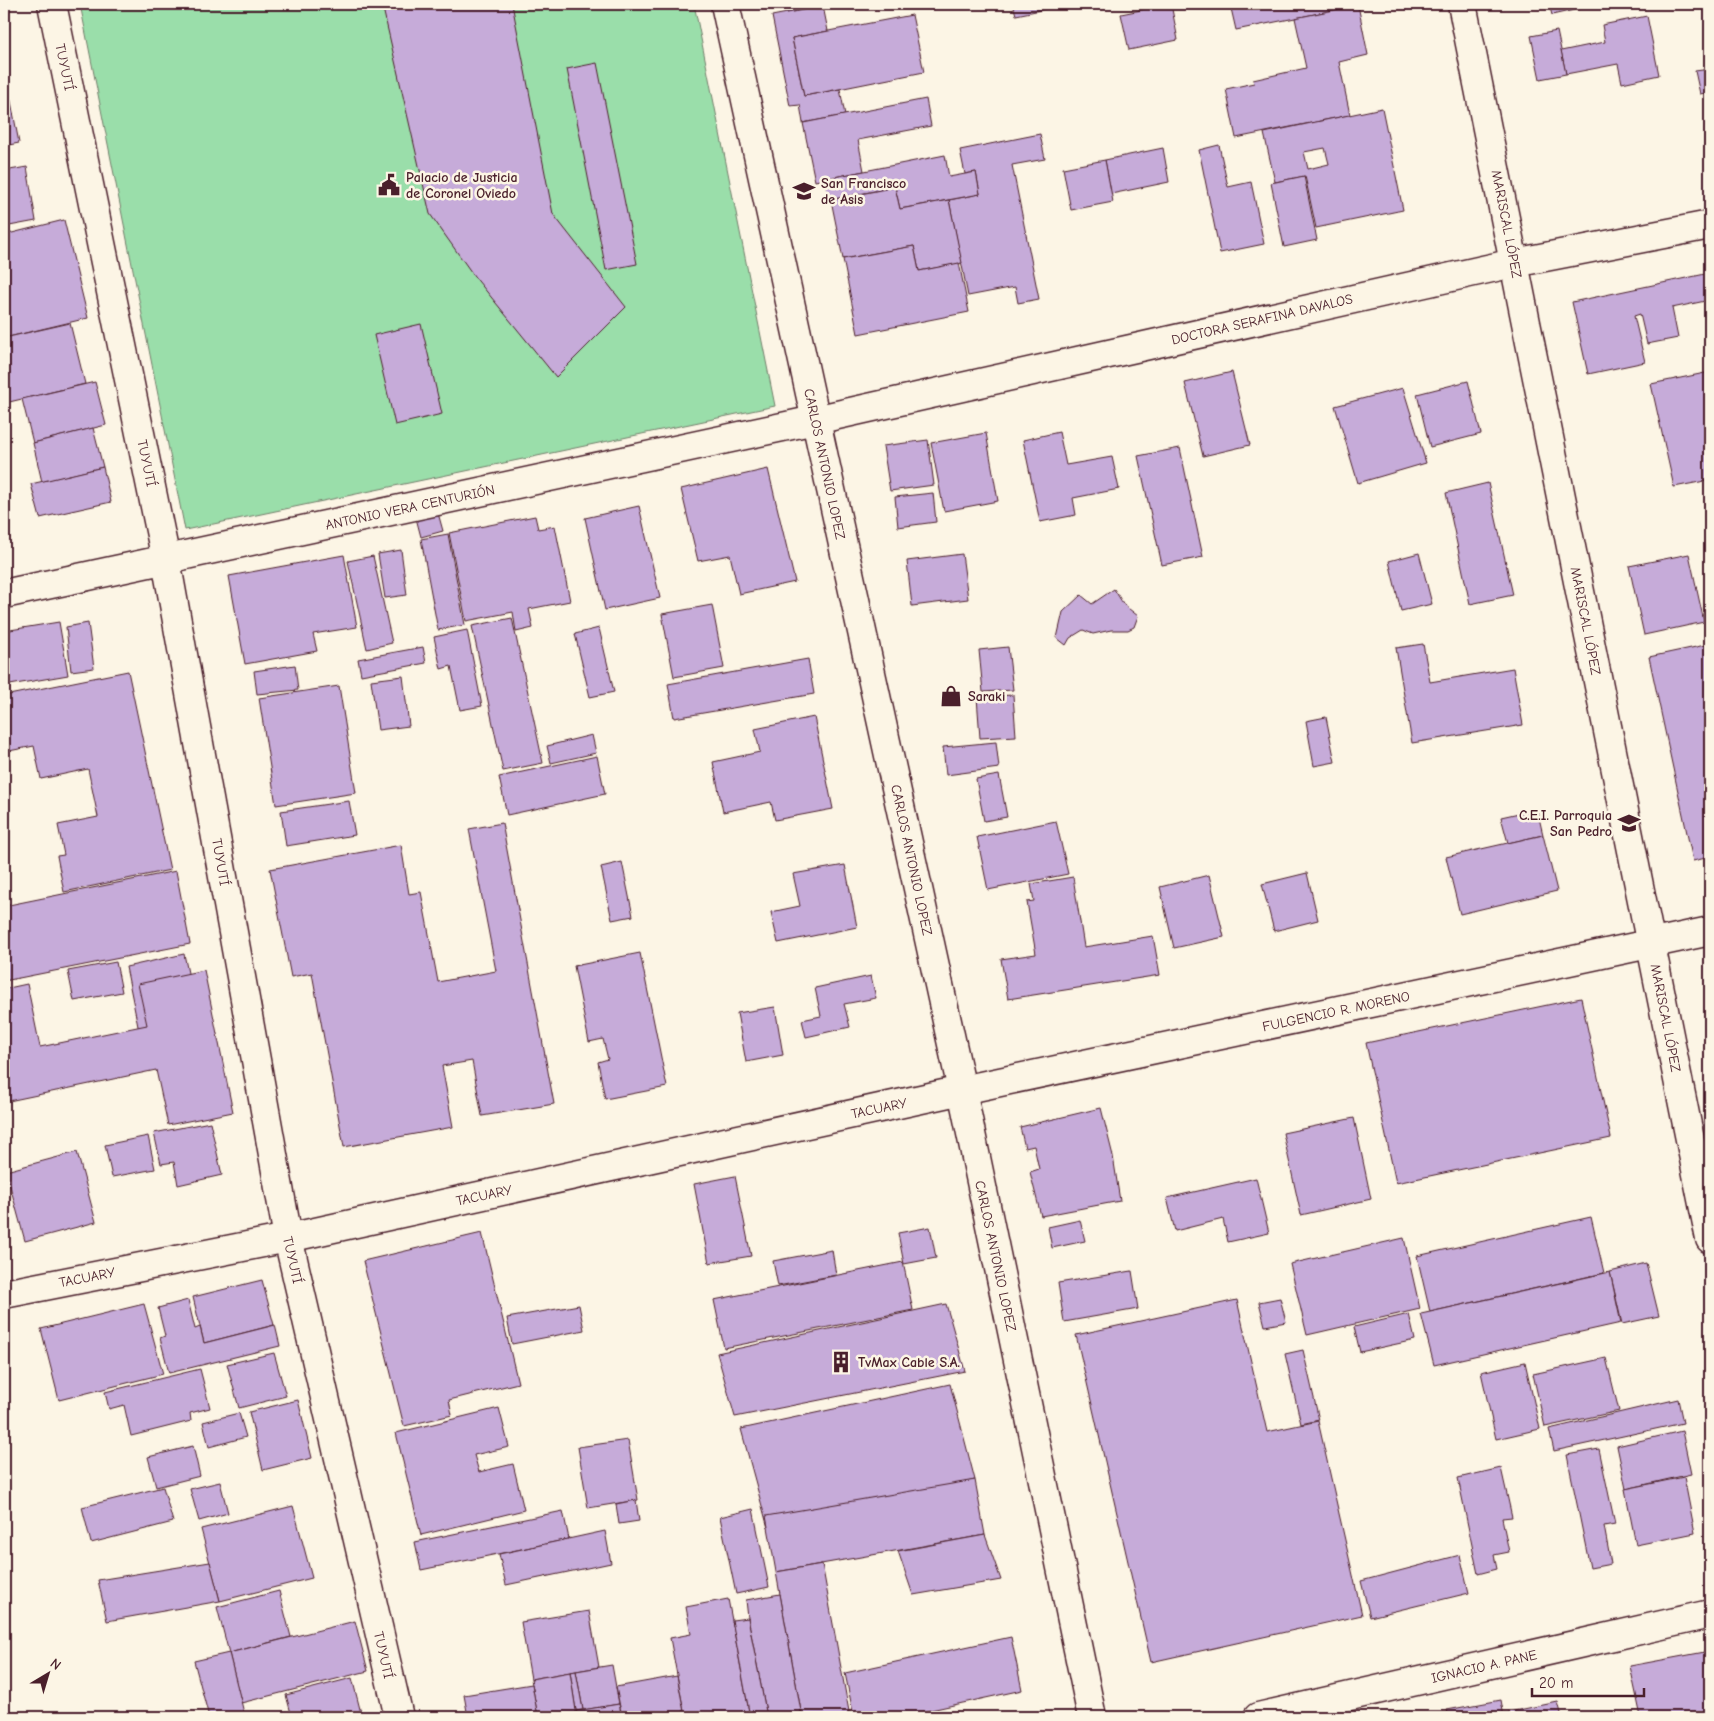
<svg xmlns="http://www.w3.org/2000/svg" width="1714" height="1721" font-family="'Comic Neue',sans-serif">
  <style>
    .green { fill: #9adeaa; stroke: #727e6a }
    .building { fill: #c6abd9; stroke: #4a1f2b; fill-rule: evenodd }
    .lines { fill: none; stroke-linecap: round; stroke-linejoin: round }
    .street-casing { stroke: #4a1f2b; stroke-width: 31 }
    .secondary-casing { stroke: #4a1f2b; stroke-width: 31 }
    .street { stroke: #fcf5e5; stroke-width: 28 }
    .secondary { stroke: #fcf5e5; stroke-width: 28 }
    .labels { text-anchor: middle; stroke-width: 5; stroke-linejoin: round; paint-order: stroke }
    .street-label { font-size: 14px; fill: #4a1f2b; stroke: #fcf5e5 }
    .poi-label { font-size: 14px; font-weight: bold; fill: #4a1f2b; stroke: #fcf5e5; text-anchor: start }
  </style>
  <rect width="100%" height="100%" fill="#fcf5e5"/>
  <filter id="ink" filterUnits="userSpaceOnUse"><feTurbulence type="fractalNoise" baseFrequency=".02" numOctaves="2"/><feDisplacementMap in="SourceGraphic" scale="10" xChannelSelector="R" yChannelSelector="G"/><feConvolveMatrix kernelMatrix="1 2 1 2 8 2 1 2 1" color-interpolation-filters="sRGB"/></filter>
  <g filter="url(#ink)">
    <path class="green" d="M80,4H694L775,406L185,530Z"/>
    <g class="building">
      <path d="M382,4H512L553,214L626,307L556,377L474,276L430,214Z"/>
      <path d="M785,4H837L787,13Z"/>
      <path d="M1013,4H1070L1016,15Z"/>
      <path d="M1171,4L1178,40L1129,50L1121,14Z"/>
      <path d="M1230,4H1364L1236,30Z"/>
      <path d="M1549,4H1601L1552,15Z"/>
      <path d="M1358,5L1368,55L1339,62L1350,115L1236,138L1226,89L1254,83L1253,80L1306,68L1295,18Z"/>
      <path d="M823,6L828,31L792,38L804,96L840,89L845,115L803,123L800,105L790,106L772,16Z"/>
      <path d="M912,15L924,72L804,96L792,38Z"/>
      <path d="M1647,16L1659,75L1622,83L1618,64L1566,74L1561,51L1605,42L1602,25Z"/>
      <path d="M1557,31L1566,74L1540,79L1531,36Z"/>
      <path d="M597,63L637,264L606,270L567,69Z"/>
      <path d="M1710,69V92L1700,94L1695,71Z"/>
      <path d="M8,86L19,143L4,146V87Z"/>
      <path d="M926,99L931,126L858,140L864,171L815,181L803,123Z"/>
      <path d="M1382,108L1403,210L1316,228L1305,176L1275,182L1264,133ZM1325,148L1329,164L1308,169L1304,152Z"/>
      <path d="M1040,134L1045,159L1012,165L1039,299L1018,303L1015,287L968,296L949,200L980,194L976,172L965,174L960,150Z"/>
      <path d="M1219,145L1228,187L1251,182L1264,244L1220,253L1199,150Z"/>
      <path d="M1163,148L1169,182L1111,194L1105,160Z"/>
      <path d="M945,155L949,177L976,172L980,194L900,209L895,187L829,200L824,179Z"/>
      <path d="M1105,160L1113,202L1071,210L1063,168Z"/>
      <path d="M27,167L36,221L4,227V171Z"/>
      <path d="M1304,176L1317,240L1284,247L1271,183Z"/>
      <path d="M895,187L900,209L949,200L962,263L919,271L914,246L843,259L831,200Z"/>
      <path d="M64,220L88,318L4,338V235Z"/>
      <path d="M914,246L919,271L959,263L969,312L858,334L843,259Z"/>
      <path d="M1710,273V300L1672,308L1678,338L1647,344L1640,314L1634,316L1645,362L1588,374L1572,302Z"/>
      <path d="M70,323L85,384L5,403L4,338Z"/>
      <path d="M421,324L442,414L395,425L374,335Z"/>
      <path d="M1232,372L1250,445L1203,456L1185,383Z"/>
      <path d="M1710,372V480L1674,487L1651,384Z"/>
      <path d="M1468,381L1481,434L1430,447L1417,394Z"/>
      <path d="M95,382L106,425L33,443L22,399Z"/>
      <path d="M1403,388L1426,463L1358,483L1335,406Z"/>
      <path d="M93,428L103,467L42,482L33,443Z"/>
      <path d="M1059,432L1066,465L1112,457L1119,489L1073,498L1076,515L1040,522L1023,440Z"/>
      <path d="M986,433L998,501L944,511L931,443Z"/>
      <path d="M928,440L934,485L890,491L883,446Z"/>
      <path d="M1180,448L1203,557L1162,565L1138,456Z"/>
      <path d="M103,467L111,502L40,518L31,484Z"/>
      <path d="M768,469L795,582L739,594L730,555L698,561L681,489Z"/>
      <path d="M1488,483L1513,595L1470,604L1446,493Z"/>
      <path d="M933,493L936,522L898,527L895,497Z"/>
      <path d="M639,506L660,598L605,610L585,518Z"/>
      <path d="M438,513L443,531L421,537L416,518Z"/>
      <path d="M535,516L538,529L555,526L570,601L529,609L533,628L516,632L513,612L466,621L449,533Z"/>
      <path d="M448,534L465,625L438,630L421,539Z"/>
      <path d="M401,550L407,595L385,598L378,554Z"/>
      <path d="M1419,553L1432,604L1401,611L1389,561Z"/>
      <path d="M962,554L968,599L912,606L907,561Z"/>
      <path d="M1689,554L1704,622L1644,635L1629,566Z"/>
      <path d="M344,555L357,627L313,634L317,651L245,664L229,576Z"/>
      <path d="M373,556L392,643L367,649L348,561Z"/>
      <path d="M1114,589L1124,605L1138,616L1134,627L1128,630H1111L1093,634L1083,630L1070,638L1066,645L1057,638L1063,612L1081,595L1092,604Z"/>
      <path d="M712,605L724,668L674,677L662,614Z"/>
      <path d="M512,618L543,763L503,771L472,626Z"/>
      <path d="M59,622L68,675L4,686V631Z"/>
      <path d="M88,623L94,668L71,671L66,627Z"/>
      <path d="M599,628L614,692L590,697L575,634Z"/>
      <path d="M467,630L482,706L460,710L451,666L441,669L434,637Z"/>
      <path d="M1423,644L1430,682L1513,668L1523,725L1412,743L1396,648Z"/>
      <path d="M1710,644V857L1693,861L1649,657Z"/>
      <path d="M423,647L426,663L361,675L358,659Z"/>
      <path d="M1008,647L1013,690L983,692L979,650Z"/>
      <path d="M808,659L814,694L674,718L668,684Z"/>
      <path d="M295,665L298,690L257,694L254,671Z"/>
      <path d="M128,671L170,870L64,892L57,856L64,855L58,825L98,817L88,769L41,779L34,746L4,752V696Z"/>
      <path d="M403,676L409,726L378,730L371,680Z"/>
      <path d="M339,686L356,793L276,805L259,698Z"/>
      <path d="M1013,695L1016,736L980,738L977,697Z"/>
      <path d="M814,717L833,809L775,820L771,802L723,812L713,762L760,752L755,729Z"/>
      <path d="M1326,717L1335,762L1314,766L1306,721Z"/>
      <path d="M592,735L596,753L551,763L547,746Z"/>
      <path d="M996,742L999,768L946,775L943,747Z"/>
      <path d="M597,756L605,794L507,815L499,777Z"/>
      <path d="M999,775L1007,817L984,821L976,779Z"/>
      <path d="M349,801L355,835L286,846L281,811Z"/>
      <path d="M1537,809L1543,835L1508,843L1501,817Z"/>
      <path d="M1056,821L1068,874L988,890L977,837Z"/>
      <path d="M502,823L554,1104L482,1116L472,1061L442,1066L453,1127L344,1147L312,973L291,977L270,869L401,845L409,894L421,892L438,982L496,971L469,829Z"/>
      <path d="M1543,835L1557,891L1460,914L1446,857Z"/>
      <path d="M622,862L633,916L612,920L601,867Z"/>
      <path d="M845,865L857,927L778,943L771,912L800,906L793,874Z"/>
      <path d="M176,871L190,944L4,981V906Z"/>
      <path d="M1307,873L1318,920L1274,931L1262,884Z"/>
      <path d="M1209,875L1224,937L1174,948L1160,887Z"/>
      <path d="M1073,877L1084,947L1153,936L1160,975L1008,999L1001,959L1036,954L1027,902L1034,901L1031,884Z"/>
      <path d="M640,953L667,1087L605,1099L598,1062L608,1059L603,1039L589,1042L574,966Z"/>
      <path d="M184,954L204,1049L145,1061L126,967Z"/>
      <path d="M116,962L122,992L74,1001L68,971Z"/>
      <path d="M204,970L233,1112L168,1125L156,1070L4,1102V989L27,984L40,1047L147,1025L138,984Z"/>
      <path d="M871,976L876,998L844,1004L850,1027L806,1037L802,1020L821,1016L815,988Z"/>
      <path d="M1581,998L1611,1138L1396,1183L1366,1043Z"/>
      <path d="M775,1007L783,1055L746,1062L737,1013Z"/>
      <path d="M1101,1108L1113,1156L1120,1201L1041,1216L1030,1172L1039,1169L1034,1146L1025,1148L1020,1127Z"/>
      <path d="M1354,1118L1371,1199L1301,1215L1283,1133Z"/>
      <path d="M210,1122L222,1175L178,1185L174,1162L161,1164L154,1133Z"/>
      <path d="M148,1136L155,1169L112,1177L105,1145Z"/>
      <path d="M77,1152L96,1222L25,1241L6,1171Z"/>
      <path d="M735,1176L751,1256L709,1263L694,1184Z"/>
      <path d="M1256,1178L1269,1233L1228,1242L1223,1219L1175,1231L1167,1198Z"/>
      <path d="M1591,1217L1604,1273L1430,1312L1417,1256Z"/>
      <path d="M1080,1220L1085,1241L1052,1248L1048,1227Z"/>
      <path d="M930,1227L936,1258L904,1264L898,1233Z"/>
      <path d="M482,1233L518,1383L449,1400L452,1415L404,1426L363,1261Z"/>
      <path d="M1404,1238L1420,1309L1307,1335L1290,1264Z"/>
      <path d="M832,1250L836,1275L778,1286L773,1261Z"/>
      <path d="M903,1262L913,1310L724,1348L714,1300Z"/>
      <path d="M1646,1263L1659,1316L1622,1324L1610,1272Z"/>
      <path d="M1132,1271L1138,1309L1064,1322L1058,1283Z"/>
      <path d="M1610,1272L1621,1323L1434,1365L1421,1314Z"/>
      <path d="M262,1280L274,1325L204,1343L193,1297Z"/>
      <path d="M1280,1298L1286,1322L1265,1326L1259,1302Z"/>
      <path d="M188,1300L195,1329L200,1327L204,1343L275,1325L280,1346L169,1373L160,1338L165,1336L158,1308Z"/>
      <path d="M1237,1300L1267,1432L1318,1421L1362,1615L1151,1662L1076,1335Z"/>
      <path d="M144,1304L163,1374L59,1400L41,1329Z"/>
      <path d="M946,1304L965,1371L735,1417L717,1353Z"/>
      <path d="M579,1305L584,1330L512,1344L507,1318Z"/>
      <path d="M1409,1314L1415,1340L1360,1352L1354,1327Z"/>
      <path d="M1303,1350L1319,1420L1301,1424L1285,1354Z"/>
      <path d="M274,1353L286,1396L239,1408L227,1364Z"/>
      <path d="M1606,1358L1619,1411L1545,1427L1533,1374Z"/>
      <path d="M1525,1362L1540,1429L1496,1439L1481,1372Z"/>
      <path d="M200,1369L210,1408L190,1413L191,1421L131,1436L124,1405L109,1409L105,1392Z"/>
      <path d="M950,1384L975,1480L768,1528L741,1429Z"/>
      <path d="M1678,1399L1683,1423L1554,1451L1549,1429Z"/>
      <path d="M298,1400L312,1458L263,1470L249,1412Z"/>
      <path d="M499,1408L509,1447L474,1455L479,1472L513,1464L524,1510L421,1535L396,1433Z"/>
      <path d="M239,1413L246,1437L209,1447L203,1422Z"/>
      <path d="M1682,1431L1691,1474L1626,1489L1617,1446Z"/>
      <path d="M628,1440L638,1500L588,1508L578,1447Z"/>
      <path d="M193,1446L200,1476L156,1487L148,1457Z"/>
      <path d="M1599,1449L1615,1524L1604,1526L1611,1564L1590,1568L1567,1455Z"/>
      <path d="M1501,1468L1512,1517L1502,1518L1509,1552L1494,1555L1497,1569L1478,1574L1458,1478Z"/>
      <path d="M1684,1477L1695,1533L1636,1545L1625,1489Z"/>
      <path d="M975,1480L985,1535L776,1572L766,1516Z"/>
      <path d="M220,1482L228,1513L199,1521L190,1489Z"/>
      <path d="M163,1487L173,1522L91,1543L82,1507Z"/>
      <path d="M636,1500L639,1521L619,1524L616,1504Z"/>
      <path d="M293,1506L312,1578L220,1601L201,1529Z"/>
      <path d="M753,1509L769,1587L736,1594L720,1517Z"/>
      <path d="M563,1511L569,1539L421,1570L415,1542Z"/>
      <path d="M605,1531L611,1563L506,1585L499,1554Z"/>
      <path d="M985,1535L1001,1580L913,1595L898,1551Z"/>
      <path d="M1460,1555L1469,1593L1370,1617L1361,1581Z"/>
      <path d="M210,1562L220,1601L107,1621L98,1580Z"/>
      <path d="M822,1564L850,1717H802L776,1572Z"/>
      <path d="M279,1591L291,1637L229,1653L217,1607Z"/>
      <path d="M780,1594L802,1717H767L748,1618L746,1600Z"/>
      <path d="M728,1599L750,1717H685L670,1638L691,1634L686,1607Z"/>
      <path d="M589,1611L599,1667L531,1679L521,1622Z"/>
      <path d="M748,1618L767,1717H750L732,1620Z"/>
      <path d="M355,1621L368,1671L241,1703L229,1653Z"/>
      <path d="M1011,1637L1022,1690L899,1717H854L845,1673Z"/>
      <path d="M1710,1651V1717H1641L1630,1666Z"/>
      <path d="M229,1653L245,1717H209L194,1661Z"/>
      <path d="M612,1665L619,1704L583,1710L576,1671Z"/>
      <path d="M576,1671L583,1710L576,1711L570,1672Z"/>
      <path d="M570,1672L577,1717H538L531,1679Z"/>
      <path d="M677,1676L685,1717H622L616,1687Z"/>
      <path d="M352,1678L362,1717H292L286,1695Z"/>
      <path d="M532,1684L538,1717H468L464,1695Z"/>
      <path d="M1501,1700L1504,1717H1449L1447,1710Z"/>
      <path d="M1558,1702L1562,1717H1505L1504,1713Z"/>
      <path d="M619,1704L622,1717H577L576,1711Z"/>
    </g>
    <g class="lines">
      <g class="street-casing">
        <g id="street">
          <path d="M52,4L166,560L288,1238L399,1717"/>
          <path d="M725,4L962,1090L1092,1717"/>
          <path d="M1462,4L1710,1239"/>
          <path d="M4,594L815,420L1514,263L1710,225"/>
          <path d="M4,1294L288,1238L962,1090L1710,931"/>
        </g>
      </g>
      <g class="secondary-casing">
        <path id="secondary" d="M1258,1717L1710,1614"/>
      </g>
      <use href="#street" class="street"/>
      <use href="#secondary" class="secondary"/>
    </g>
  </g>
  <defs>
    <g id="civic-bare" transform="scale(1.725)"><path d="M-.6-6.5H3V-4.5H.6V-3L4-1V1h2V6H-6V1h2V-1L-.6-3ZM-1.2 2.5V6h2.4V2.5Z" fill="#4a1f2b" stroke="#fcf5e5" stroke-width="2.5" paint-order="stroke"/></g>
    <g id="school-bare" transform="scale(1.725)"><path d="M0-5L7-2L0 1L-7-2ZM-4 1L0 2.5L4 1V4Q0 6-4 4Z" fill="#4a1f2b" stroke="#fcf5e5" stroke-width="2.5" paint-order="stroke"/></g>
    <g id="shop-bare" transform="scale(1.725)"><path d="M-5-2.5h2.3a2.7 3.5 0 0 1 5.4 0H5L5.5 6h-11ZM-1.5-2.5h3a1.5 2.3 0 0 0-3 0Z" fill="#4a1f2b" stroke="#fcf5e5" stroke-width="2.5" paint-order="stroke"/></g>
    <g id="building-bare" transform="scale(1.725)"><path d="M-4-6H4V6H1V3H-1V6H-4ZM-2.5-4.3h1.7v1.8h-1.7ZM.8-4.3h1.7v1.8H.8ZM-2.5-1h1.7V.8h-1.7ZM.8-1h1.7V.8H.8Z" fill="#4a1f2b" stroke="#fcf5e5" stroke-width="2.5" paint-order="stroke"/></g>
  </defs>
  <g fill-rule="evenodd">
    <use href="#civic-bare" x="389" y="185"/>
    <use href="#school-bare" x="804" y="191"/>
    <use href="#shop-bare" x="951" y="696"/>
    <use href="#school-bare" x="1629" y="823"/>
    <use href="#building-bare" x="841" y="1362"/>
  </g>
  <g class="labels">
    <g class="street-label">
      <text transform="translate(65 67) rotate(78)" y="5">TUYUTÍ</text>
      <text transform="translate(1507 224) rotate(79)" y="5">MARISCAL LÓPEZ</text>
      <text transform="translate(1262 319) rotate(-13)" y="5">DOCTORA SERAFINA DAVALOS</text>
      <text transform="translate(147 463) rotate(78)" y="5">TUYUTÍ</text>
      <text transform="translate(825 464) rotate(78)" y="5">CARLOS ANTONIO LOPEZ</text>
      <text transform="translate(410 507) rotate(-12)" y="5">ANTONIO VERA CENTURIÓN</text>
      <text transform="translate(1586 621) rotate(79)" y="5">MARISCAL LÓPEZ</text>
      <text transform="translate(912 860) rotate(78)" y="5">CARLOS ANTONIO LOPEZ</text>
      <text transform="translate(221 862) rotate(80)" y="5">TUYUTÍ</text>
      <text transform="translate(1336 1011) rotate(-12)" y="5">FULGENCIO R. MORENO</text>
      <text transform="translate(1666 1018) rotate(79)" y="5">MARISCAL LÓPEZ</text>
      <text transform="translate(879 1108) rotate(-12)" y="5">TACUARY</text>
      <text transform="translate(484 1195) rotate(-12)" y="5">TACUARY</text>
      <text transform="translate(996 1256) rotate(78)" y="5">CARLOS ANTONIO LOPEZ</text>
      <text transform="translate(293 1260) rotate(77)" y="5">TUYUTÍ</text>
      <text transform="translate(87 1277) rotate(-11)" y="5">TACUARY</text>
      <text transform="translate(384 1655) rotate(77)" y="5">TUYUTÍ</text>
      <text transform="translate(1484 1666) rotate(-13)" y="5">IGNACIO A. PANE</text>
    </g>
    <g class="poi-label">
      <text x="406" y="182">Palacio de Justicia<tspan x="406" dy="16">de Coronel Oviedo</tspan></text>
      <text x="821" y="188">San Francisco<tspan x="821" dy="16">de Asis</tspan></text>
      <text x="968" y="701">Saraki</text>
      <text x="1612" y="820" text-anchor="end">C.E.I. Parroquia<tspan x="1612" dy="16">San Pedro</tspan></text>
      <text x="858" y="1367">TvMax Cable S.A.</text>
    </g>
  </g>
  <rect width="1714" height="1721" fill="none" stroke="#fcf5e5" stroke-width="20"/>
  <rect x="10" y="10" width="1694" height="1701" fill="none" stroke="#4a1f2b" stroke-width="2" filter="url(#ink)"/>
  <g transform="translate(48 1674) rotate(38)" stroke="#fcf5e5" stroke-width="4" paint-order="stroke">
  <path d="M0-4L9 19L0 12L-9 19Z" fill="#4a1f2b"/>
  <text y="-8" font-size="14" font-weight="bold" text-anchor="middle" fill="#4a1f2b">N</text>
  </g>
  <path d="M1532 1688v8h112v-8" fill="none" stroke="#4a1f2b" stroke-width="2.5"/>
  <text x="1539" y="1688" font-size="15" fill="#4a1f2b" stroke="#fcf5e5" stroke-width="4" paint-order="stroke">20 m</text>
</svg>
